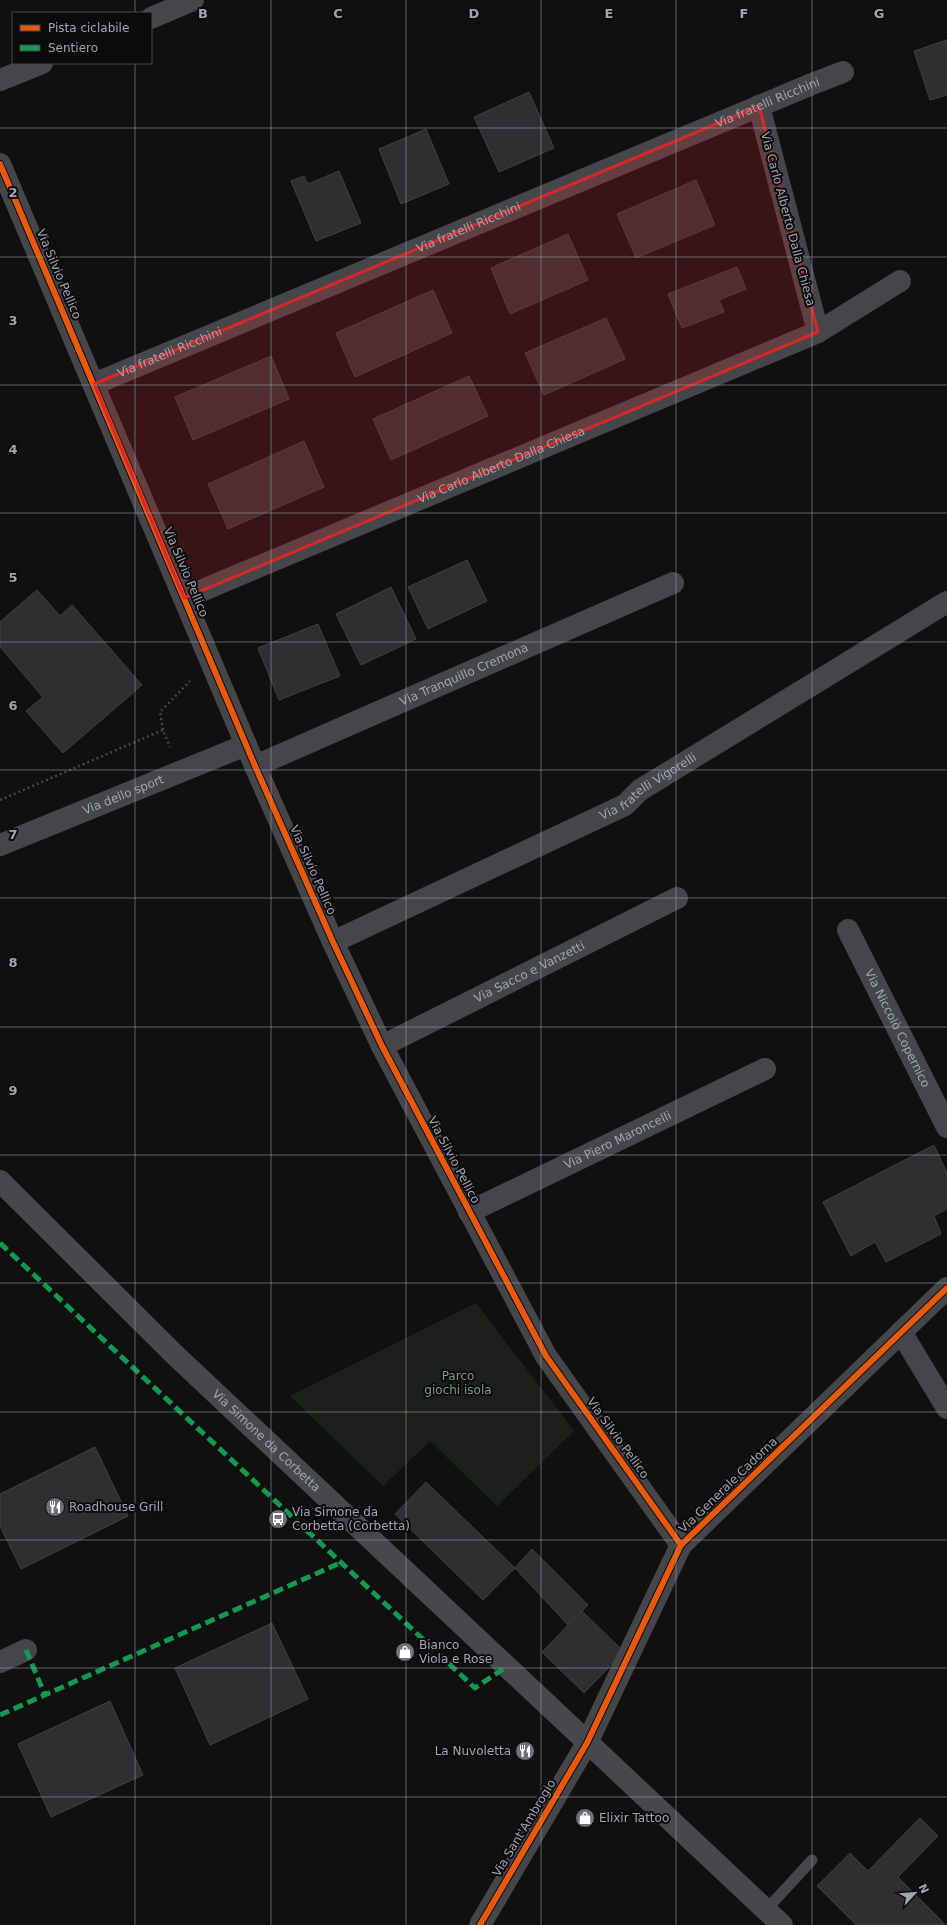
<svg xmlns="http://www.w3.org/2000/svg" width="947" height="1925" font-family="'DejaVu Sans',sans-serif">
  <style>
    .green { fill: #1a211b }
    .building { fill: #2f2f31; stroke: #404044 }
    .lines { fill: none; stroke-linecap: round; stroke-linejoin: round }
    .path { stroke: #46474b; stroke-width: 2.5; stroke-dasharray: 2 3; stroke-linecap: butt }
    .service { stroke: #454649; stroke-width: 11 }
    .minor { stroke: #454649; stroke-width: 22 }
    .primary { stroke: #47484b; stroke-width: 22 }
    .quiet { stroke: #139951; stroke-width: 5; stroke-dasharray: 10 5; stroke-linecap: butt }
    .cycleway-casing { stroke: #0b0b0c; stroke-width: 8 }
    .cycleway { stroke: #e8590c; stroke-width: 6 }
    .marked { fill: #d62828; fill-opacity: 0.2; stroke: #d62828; stroke-width: 3; stroke-linejoin: round }
    .grid { fill: none; stroke: #a1a5b2; stroke-width: 1; stroke-opacity: 0.55 }
    .labels { text-anchor: middle; stroke-width: 4; stroke-linejoin: round; paint-order: stroke }
    .street-label { font-size: 12px; fill: #a1a5b2; stroke: #0b0b0c }
    .park-label { font-size: 12px; fill: #789d7c; stroke: #0b0b0c }
    .poi-label { font-size: 12px; fill: #a1a5b2; stroke: #0b0b0c; text-anchor: start }
    .grid-label { font-size: 13px; text-anchor: middle; font-weight: bold; fill: #a1a5b2; stroke: #0b0b0c; stroke-width: 4; stroke-linejoin: round; paint-order: stroke }
  </style>
  <rect width="100%" height="100%" fill="#101011"/>
  <path class="green" d="M476,1303L574,1431L497,1506L430,1441L383,1486L290,1396Z"/>
  <g class="building">
    <path d="M947,40V95L930,100L914,51Z"/>
    <path d="M529,92L554,148L499,172L474,117Z"/>
    <path d="M426,129L449,184L401,204L379,149Z"/>
    <path d="M339,171L361,223L316,241L291,181L304,176L308,184Z"/>
    <path d="M696,180L715,225L636,258L617,214Z"/>
    <path d="M568,234L588,280L510,314L491,268Z"/>
    <path d="M737,267L746,289L719,300L724,312L682,328L668,294Z"/>
    <path d="M433,290L452,333L355,377L336,333Z"/>
    <path d="M606,318L625,359L544,395L525,353Z"/>
    <path d="M271,356L289,399L193,440L175,397Z"/>
    <path d="M469,376L488,416L391,460L373,419Z"/>
    <path d="M304,441L324,487L228,529L208,484Z"/>
    <path d="M467,560L487,601L428,629L408,587Z"/>
    <path d="M391,587L416,639L361,665L336,614Z"/>
    <path d="M37,590L60,616L72,605L142,685L63,753L26,711L43,697L0,647V622Z"/>
    <path d="M318,624L340,676L279,700L258,648Z"/>
    <path d="M934,1145L947,1173V1209L934,1216L941,1234L886,1262L875,1242L851,1256L823,1202Z"/>
    <path d="M95,1447L128,1516L21,1569L0,1526V1494Z"/>
    <path d="M426,1482L515,1568L483,1600L395,1514Z"/>
    <path d="M532,1549L588,1605L568,1625L515,1568Z"/>
    <path d="M582,1611L624,1652L584,1693L542,1652Z"/>
    <path d="M272,1623L308,1699L210,1745L175,1668Z"/>
    <path d="M110,1701L143,1775L51,1817L18,1744Z"/>
    <path d="M920,1818L938,1836L898,1877L946,1925H856L817,1886L850,1853L868,1871Z"/>
  </g>
  <g class="lines">
    <g class="path">
      <path d="M163,730L160,712L190,681"/>
      <path d="M0,800L163,730L170,747"/>
    </g>
    <path class="service" d="M766,1910L812,1860"/>
    <g class="minor">
      <path d="M151,18L193,0"/>
      <path d="M0,80L42,63"/>
      <path d="M0,164L255,766L333,942L382,1046L546,1356L681,1545"/>
      <path d="M818,332L900,281"/>
      <path id="s1" d="M94,384L812,84L843,72"/>
      <path id="s2" d="M184,598L818,332L759,106"/>
      <path id="s3" d="M255,766L673,583"/>
      <path id="s4" d="M0,845L246,745"/>
      <path id="s5" d="M848,930L947,1127"/>
      <path id="s6" d="M333,942L625,805L640,790L947,602"/>
      <path id="s7" d="M382,1046L677,898"/>
      <path id="s8" d="M469,1212L765,1069"/>
      <path d="M901,1332L947,1408"/>
      <path d="M0,1662L26,1650"/>
      <path d="M480,1925L587,1743L681,1545L947,1288"/>
    </g>
    <path class="primary" id="s9" d="M0,1181L175,1355L782,1925"/>
    <g class="quiet">
      <path d="M0,1243L475,1688L506,1667"/>
      <path d="M26,1650L45,1695"/>
      <path d="M0,1715L340,1563"/>
    </g>
    <g class="cycleway-casing">
      <g id="cycleway">
        <path d="M0,164L255,766L333,942L382,1046L546,1356L681,1545"/>
        <path d="M480,1925L587,1743L681,1545L947,1288"/>
      </g>
    </g>
    <use href="#cycleway" class="cycleway"/>
  </g>
  <path class="marked" d="M759,106L818,332L184,598L94,384Z"/>
  <path class="grid" d="M135,0V13M271,0V1925M406,0V1925M541,0V1925M676,0V1925M812,0V1925M135,63V1925M0,128H947M0,257H947M0,385H947M0,513H947M0,642H947M0,770H947M0,898H947M0,1027H947M0,1155H947M0,1283H947M0,1412H947M0,1540H947M0,1668H947M0,1797H947"/>
  <defs>
    <g id="restaurant-disc" transform="scale(1)"><circle r="9.5" fill="#6e717a" stroke="#0b0b0c"/><path d="M-5-6h1v4h1v-4h1v4h1v-4h1v5L-1.5 .5V6h-2V.5L-5-1ZM5-6V6H3V1.5H1.5Q1.5-4 5-6Z" fill="#fff"/></g>
    <g id="bus-disc" transform="scale(1)"><circle r="9.5" fill="#6e717a" stroke="#0b0b0c"/><path d="M-5-6H5V4H4V6H2V4H-2V6H-4V4H-5ZM-3.5-4V0h7V-4ZM-3.5 1.2v1.5H-2V1.2ZM2 1.2v1.5H3.5V1.2Z" fill="#fff"/></g>
    <g id="shop-disc" transform="scale(1)"><circle r="9.5" fill="#6e717a" stroke="#0b0b0c"/><path d="M-5-2.5h2.3a2.7 3.5 0 0 1 5.4 0H5L5.5 6h-11ZM-1.5-2.5h3a1.5 2.3 0 0 0-3 0Z" fill="#fff"/></g>
  </defs>
  <g fill-rule="evenodd">
    <use href="#restaurant-disc" x="55" y="1507"/>
    <use href="#bus-disc" x="278" y="1519"/>
    <use href="#shop-disc" x="405" y="1652"/>
    <use href="#restaurant-disc" x="525" y="1751"/>
    <use href="#shop-disc" x="585" y="1818"/>
  </g>
  <g class="labels">
    <g class="street-label">
      <text dy="4" stroke="none"><textPath href="#s1" startOffset="730">Via fratelli Ricchini</textPath></text>
      <text transform="translate(788 219) rotate(75)" y="4">Via Carlo Alberto Dalla Chiesa</text>
      <text dy="4" stroke="none"><textPath href="#s1" startOffset="406">Via fratelli Ricchini</textPath></text>
      <text transform="translate(59 274) rotate(67)" y="4">Via Silvio Pellico</text>
      <text dy="4" stroke="none"><textPath href="#s1" startOffset="82">Via fratelli Ricchini</textPath></text>
      <text dy="4" stroke="none"><textPath href="#s2" startOffset="344">Via Carlo Alberto Dalla Chiesa</textPath></text>
      <text transform="translate(186 572) rotate(67)" y="4">Via Silvio Pellico</text>
      <text dy="4" stroke="none"><textPath href="#s3" startOffset="228">Via Tranquillo Cremona</textPath></text>
      <text dy="4" stroke="none"><textPath href="#s6" startOffset="352">Via fratelli Vigorelli</textPath></text>
      <text dy="4" stroke="none"><textPath href="#s4" startOffset="133">Via dello sport</textPath></text>
      <text transform="translate(313 870) rotate(66)" y="4">Via Silvio Pellico</text>
      <text dy="4" stroke="none"><textPath href="#s7" startOffset="165">Via Sacco e Vanzetti</textPath></text>
      <text dy="4" stroke="none"><textPath href="#s5" startOffset="110">Via Niccolò Copernico</textPath></text>
      <text dy="4" stroke="none"><textPath href="#s8" startOffset="165">Via Piero Maroncelli</textPath></text>
      <text transform="translate(454 1160) rotate(62)" y="4">Via Silvio Pellico</text>
      <text transform="translate(618 1438) rotate(54)" y="4">Via Silvio Pellico</text>
      <text dy="4" stroke="none"><textPath href="#s9" startOffset="372">Via Simone da Corbetta</textPath></text>
      <text transform="translate(728 1485) rotate(-44)" y="4">Via Generale Cadorna</text>
      <text transform="translate(524 1828) rotate(-59)" y="4">Via Sant'Ambrogio</text>
    </g>
    <g class="park-label">
      <text x="458" y="1380">Parco<tspan x="458" dy="14">giochi isola</tspan></text>
    </g>
    <g class="poi-label">
      <text x="69" y="1511">Roadhouse Grill</text>
      <text x="292" y="1516">Via Simone da<tspan x="292" dy="14">Corbetta (Corbetta)</tspan></text>
      <text x="419" y="1649">Bianco<tspan x="419" dy="14">Viola e Rose</tspan></text>
      <text x="511" y="1755" text-anchor="end">La Nuvoletta</text>
      <text x="599" y="1822">Elixir Tattoo</text>
    </g>
  </g>
  <g class="grid-label">
    <text x="203" y="18">B</text>
    <text x="338" y="18">C</text>
    <text x="474" y="18">D</text>
    <text x="609" y="18">E</text>
    <text x="744" y="18">F</text>
    <text x="879" y="18">G</text>
    <text x="13" y="197">2</text>
    <text x="13" y="325">3</text>
    <text x="13" y="454">4</text>
    <text x="13" y="582">5</text>
    <text x="13" y="710">6</text>
    <text x="13" y="839">7</text>
    <text x="13" y="967">8</text>
    <text x="13" y="1095">9</text>
  </g>
  <rect x="12" y="12" width="140" height="52" fill="#0b0b0c" stroke="#47494e"/>
  <rect x="20" y="25" width="20" height="6" fill="#e8590c" stroke="#47494e"/>
  <text x="48" y="32" font-size="12" fill="#a1a5b2">Pista ciclabile</text>
  <rect x="20" y="45" width="20" height="6" fill="#139951" stroke="#47494e"/>
  <text x="48" y="52" font-size="12" fill="#a1a5b2">Sentiero</text>
  <g transform="translate(915 1893) rotate(64)" stroke="#0b0b0c" stroke-width="3" paint-order="stroke">
  <path d="M0-3L7 15L0 10L-7 15Z" fill="#a1a5b2"/>
  <text y="-6" font-size="11" font-weight="bold" text-anchor="middle" fill="#a1a5b2">N</text>
  </g>
</svg>
